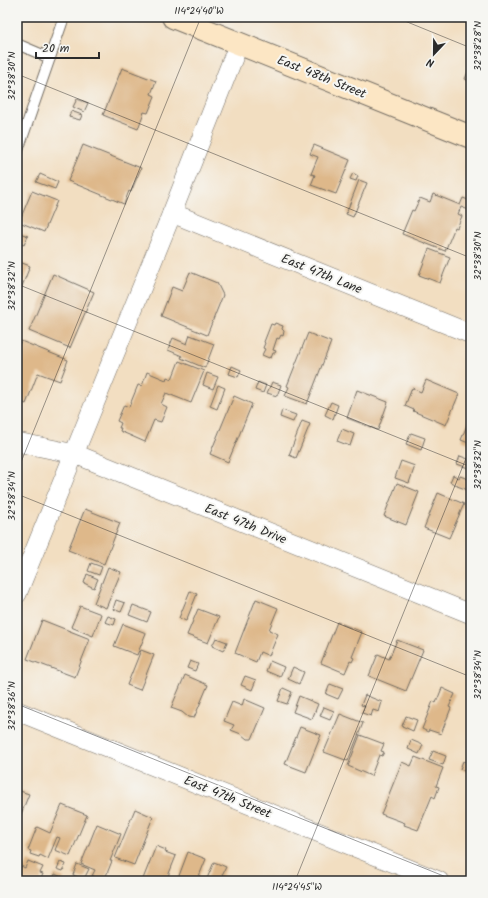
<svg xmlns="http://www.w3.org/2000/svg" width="488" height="898" font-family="Kalam,sans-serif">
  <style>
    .building { fill: #deb88a }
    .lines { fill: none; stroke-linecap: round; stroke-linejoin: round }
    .lane-casing { stroke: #716a60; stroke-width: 12 }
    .street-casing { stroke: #716a60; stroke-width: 20 }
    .secondary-casing { stroke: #716a60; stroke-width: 24 }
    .lane { stroke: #fff; stroke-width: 10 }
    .street { stroke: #fff; stroke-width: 19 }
    .secondary { stroke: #fce6c4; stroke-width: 22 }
    .ticks { fill: none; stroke: #2b2b2b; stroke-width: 1; stroke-opacity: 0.45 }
    .labels { text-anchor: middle; stroke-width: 4; stroke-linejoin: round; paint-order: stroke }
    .street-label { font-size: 13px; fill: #2b2b2b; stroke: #f6f6f2 }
    .neatline { fill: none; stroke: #2b2b2b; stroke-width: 1.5 }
    .ticks-label { font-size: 10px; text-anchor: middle; fill: #2b2b2b }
  </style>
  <rect width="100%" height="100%" fill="#f6f6f2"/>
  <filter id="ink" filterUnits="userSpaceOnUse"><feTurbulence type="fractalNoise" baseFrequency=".025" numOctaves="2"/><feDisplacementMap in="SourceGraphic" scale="8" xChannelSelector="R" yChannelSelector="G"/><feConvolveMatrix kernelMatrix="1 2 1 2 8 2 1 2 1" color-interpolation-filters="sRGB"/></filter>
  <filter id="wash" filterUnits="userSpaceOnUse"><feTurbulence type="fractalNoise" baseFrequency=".012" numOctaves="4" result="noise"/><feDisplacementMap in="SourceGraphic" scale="16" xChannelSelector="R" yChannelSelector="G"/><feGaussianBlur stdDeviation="0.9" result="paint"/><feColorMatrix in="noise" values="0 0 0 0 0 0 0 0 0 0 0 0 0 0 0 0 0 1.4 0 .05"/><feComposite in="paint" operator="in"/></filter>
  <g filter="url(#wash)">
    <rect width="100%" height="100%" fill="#f2dec1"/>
    <g id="blocks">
      <g class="building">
        <path d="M471,64V82L465,79Z"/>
        <path d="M122,68L156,81L151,94L155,96L148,113L144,112L138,129L103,115Z"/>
        <path d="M77,99L88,103L84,112L73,107Z"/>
        <path d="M71,111L82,115L80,120L69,117Z"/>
        <path d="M83,145L141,168L131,192L129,191L124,204L68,181Z"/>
        <path d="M314,145L350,160L336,194L311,185L315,175L311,174L318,157L310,154Z"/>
        <path d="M353,173L358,176L356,181L350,179Z"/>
        <path d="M40,174L58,182L55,189L36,182Z"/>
        <path d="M359,180L367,183L353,217L346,214Z"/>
        <path d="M32,191L57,201L44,232L19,222Z"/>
        <path d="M433,194L460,205L463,198L471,201V204L469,210L461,207L458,214L462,216L457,228L455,227L445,251L402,234L412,210L414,211L420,198L430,202Z"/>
        <path d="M17,232L28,236L24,245L22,244L19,252L17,251Z"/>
        <path d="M429,249L450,257L440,283L419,275Z"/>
        <path d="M17,261L30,266L19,294L17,293Z"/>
        <path d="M190,272L217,283L223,295L207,335L161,316L172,287L182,291Z"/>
        <path d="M53,274L94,292L70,348L29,331Z"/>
        <path d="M275,323L283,326L282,329L284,331L283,336L281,335L279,339L277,338L273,350L276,351L275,353H273L271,358L269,357V358L262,355L265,349L263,348L265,343L264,342L271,324L274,325Z"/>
        <path d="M308,333L331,342L307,404L285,396L289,387L287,386Z"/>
        <path d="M190,335L214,344L205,368L181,358L182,356L168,350L173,338L187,344Z"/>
        <path d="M21,341L68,360L60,381L38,373L26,404L17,400V346H18Z"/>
        <path d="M179,361L204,371L191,403L166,393L161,404L167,407L161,422L154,420L145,442L120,431L121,428H119L121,423L117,421L124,405L129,407L138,385L142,386L147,372L166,380L167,377L172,379Z"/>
        <path d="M232,366L241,370L238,377L229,374Z"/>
        <path d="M207,373L218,377L213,389L203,385Z"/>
        <path d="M426,380L459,394L446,425L413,411L414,410L405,406L412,388L421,392Z"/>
        <path d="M258,382L266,385L263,393L255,390Z"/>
        <path d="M272,382L281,385L277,396L267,393Z"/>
        <path d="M218,385L225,388L217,409L210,406Z"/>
        <path d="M357,390L388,402L378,430L347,418Z"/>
        <path d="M234,396L252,404L228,462L210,454Z"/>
        <path d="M331,402L338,405L333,419L325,415Z"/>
        <path d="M282,410L296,415L293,422L280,417Z"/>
        <path d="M471,415V444L461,440Z"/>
        <path d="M302,421L310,424L296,458L289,455Z"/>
        <path d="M342,429L354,434L350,446L337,441Z"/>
        <path d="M411,433L425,438L421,450L406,444Z"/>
        <path d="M460,456L471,460V469L457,464Z"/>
        <path d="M401,461L415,466L409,483L395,478Z"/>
        <path d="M453,475L459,478L460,476L471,480L468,490L457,486V485L450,482Z"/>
        <path d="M397,483L419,492L406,525L384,516Z"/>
        <path d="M438,493L464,504L449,538L424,528Z"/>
        <path d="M85,509L120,523L104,564L68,550Z"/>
        <path d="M91,563L102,567L99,575L88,571Z"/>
        <path d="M108,567L121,572L106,608L94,603Z"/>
        <path d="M87,574L98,579L94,588L84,583Z"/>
        <path d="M190,591L197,594L186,621L179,618Z"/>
        <path d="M256,599L278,608L269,630L278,634L269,656L260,652L256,662L235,653Z"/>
        <path d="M116,600L125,603L121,612L113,609Z"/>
        <path d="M133,605L151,612L147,622L129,615Z"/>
        <path d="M80,606L101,614L93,636L71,627Z"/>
        <path d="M198,609L219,617L208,643L187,635Z"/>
        <path d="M108,616L116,619L114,625L105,622Z"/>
        <path d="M42,620L90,639L75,677L27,659Z"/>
        <path d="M337,622L362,632L352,657L354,658L352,662L350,661L345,673L321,663Z"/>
        <path d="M123,624L146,633L137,655L114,646Z"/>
        <path d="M216,638L227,642L223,651L212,646Z"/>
        <path d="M397,640L423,650L406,691L369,676L378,654L389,659Z"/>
        <path d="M141,650L154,655L140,690L127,685Z"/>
        <path d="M190,661L198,664L195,671L187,668Z"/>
        <path d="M270,661L284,667L280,677L266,671Z"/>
        <path d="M293,667L304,672L299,684L288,679Z"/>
        <path d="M185,675L208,685L194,718L188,717L182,712L171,708Z"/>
        <path d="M245,676L256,680L252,690L241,685Z"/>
        <path d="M330,684L343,689L338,699L326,694Z"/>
        <path d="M283,688L292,692L287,704L278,701Z"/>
        <path d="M442,688L455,694L449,707L451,708L441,734L429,730L428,732L422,729L433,701L436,703Z"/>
        <path d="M365,695L382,702L379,712L373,710L371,716L362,713L365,706L361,705Z"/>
        <path d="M299,696L318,704L312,719L293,712Z"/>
        <path d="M244,699L265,708L252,739H247L241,734L231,730L234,725L224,721L232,702L242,706Z"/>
        <path d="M324,707L334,711L330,720L320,716Z"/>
        <path d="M340,714L363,723L348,761L324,752Z"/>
        <path d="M406,716L417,720L413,731L402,726Z"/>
        <path d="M300,727L321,735L306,772L285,764Z"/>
        <path d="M360,735L384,744L381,751L384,752L382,756L379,755L371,776L348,766Z"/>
        <path d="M411,740L423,745L419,754L408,749Z"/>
        <path d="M433,751L446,756L443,765L429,760Z"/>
        <path d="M415,757L443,768L436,786L439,787L435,798L432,796L418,830L404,825L405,823L381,814L402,762L411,766Z"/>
        <path d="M463,761L471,764V774L460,769Z"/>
        <path d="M17,790L29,794L17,824Z"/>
        <path d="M62,805L87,815L70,856L55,850L60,838L57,837L48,859L40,855L39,857L30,854L31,851L28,850L37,827L50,833Z"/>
        <path d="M135,809L153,817L134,865L115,858Z"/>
        <path d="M97,824L121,834L110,861H112L104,881L102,880V881L92,880L94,876H92L95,870L81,864Z"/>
        <path d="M156,846L166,850L165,852L176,856L166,881H147L143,879Z"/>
        <path d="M188,852L206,859L197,881H177Z"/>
        <path d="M28,861L43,867L40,873L43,874L40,881H20L17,880V876L21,866L25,868Z"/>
        <path d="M60,862L66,864L63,871L57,869Z"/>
        <path d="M214,862L226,867L222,875L237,881H206Z"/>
        <path d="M77,864L89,869L84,879L73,875Z"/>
        <path d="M55,874L64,878L63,881H52Z"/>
      </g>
    </g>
  </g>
  <g filter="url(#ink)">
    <use href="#blocks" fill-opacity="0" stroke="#716a60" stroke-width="1"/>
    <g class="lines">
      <g class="lane-casing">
        <g id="lane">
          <path d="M17,44L50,58"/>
          <path d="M17,153L64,17"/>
        </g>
      </g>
      <g class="street-casing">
        <g id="street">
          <path d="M172,213L471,334"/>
          <path d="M17,442L75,454L471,614"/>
          <path d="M17,594L172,213L239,43"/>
          <path d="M17,711L439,881"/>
        </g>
      </g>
      <g class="secondary-casing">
        <path id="secondary" d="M173,17L471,137"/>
      </g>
      <use href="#lane" class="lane"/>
      <use href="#street" class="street"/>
      <use href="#secondary" class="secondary"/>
    </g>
  </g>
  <path class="ticks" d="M395,17L471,48M17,74L471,258M17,284L471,467M17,472L201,17M17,494L471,677M17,704L456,881M295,881L471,446"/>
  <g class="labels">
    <g class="street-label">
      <text transform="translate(322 76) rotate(22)" y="5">East 48th Street</text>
      <text transform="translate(322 273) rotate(22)" y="5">East 47th Lane</text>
      <text transform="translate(246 523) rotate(22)" y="5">East 47th Drive</text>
      <text transform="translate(228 796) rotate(22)" y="5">East 47th Street</text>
    </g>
  </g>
  <rect width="488" height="898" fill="none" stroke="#f6f6f2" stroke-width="44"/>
  <g transform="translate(434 54) rotate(202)" stroke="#f6f6f2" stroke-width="3" paint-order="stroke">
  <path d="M0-3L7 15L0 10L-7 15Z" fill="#2b2b2b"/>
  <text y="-6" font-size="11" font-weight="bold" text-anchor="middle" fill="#2b2b2b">N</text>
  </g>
  <path d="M36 52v6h63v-6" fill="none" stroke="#2b2b2b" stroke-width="2"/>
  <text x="42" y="52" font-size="12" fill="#2b2b2b" stroke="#f6f6f2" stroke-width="3" paint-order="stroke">20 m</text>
  <rect x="22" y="22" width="444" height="854" class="neatline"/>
  <g class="ticks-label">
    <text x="199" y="14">114°24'40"W</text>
    <text transform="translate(477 46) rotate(-90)" y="4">32°38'28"N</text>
    <text transform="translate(11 76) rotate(-90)" y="4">32°38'30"N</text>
    <text transform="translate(477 256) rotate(-90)" y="4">32°38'30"N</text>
    <text transform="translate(11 286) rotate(-90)" y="4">32°38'32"N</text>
    <text transform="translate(477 465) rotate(-90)" y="4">32°38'32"N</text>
    <text transform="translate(11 496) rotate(-90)" y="4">32°38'34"N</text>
    <text transform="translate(477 675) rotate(-90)" y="4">32°38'34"N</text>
    <text transform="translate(11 706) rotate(-90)" y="4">32°38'36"N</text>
    <text x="297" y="890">114°24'45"W</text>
  </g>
</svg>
